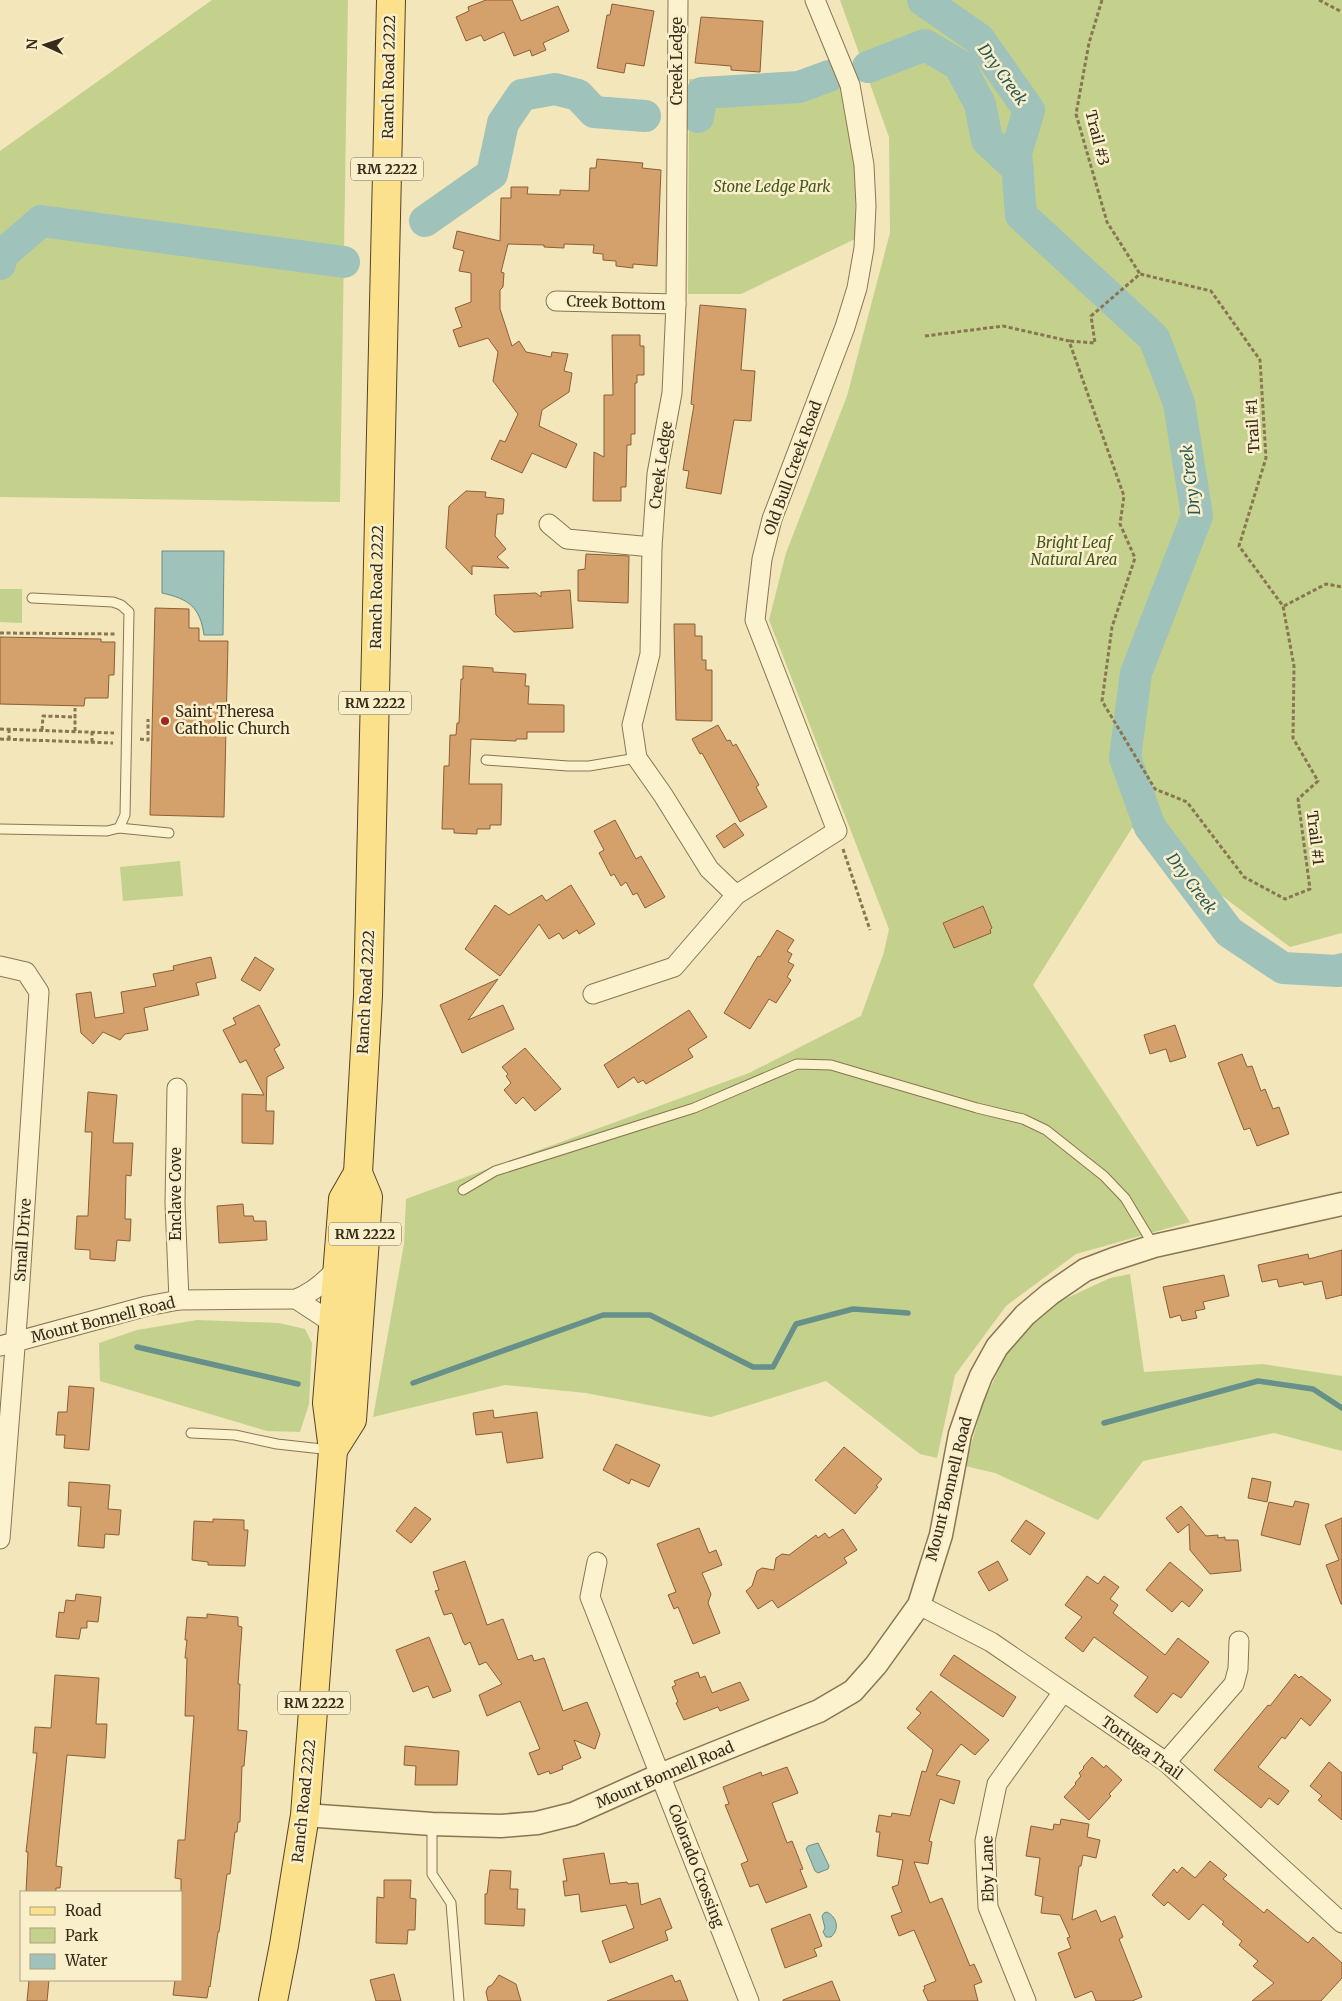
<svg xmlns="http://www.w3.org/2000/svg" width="1342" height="2001" font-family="Merriweather,serif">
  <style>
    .green { fill: #c3d18d }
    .water { fill: #9fc2bb; stroke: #669089 }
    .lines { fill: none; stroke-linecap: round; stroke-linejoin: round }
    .stream { stroke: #669089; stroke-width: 5.5 }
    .river { stroke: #9fc2bb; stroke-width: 32 }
    .building { fill: #d4a06c; stroke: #8c5f36 }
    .service-casing { stroke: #8a7553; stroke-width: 11 }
    .minor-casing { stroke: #8a7553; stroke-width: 21 }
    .tertiary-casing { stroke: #8a7553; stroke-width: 25 }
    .primary-casing { stroke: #574228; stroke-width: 30 }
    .path { stroke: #8a7553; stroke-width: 3; stroke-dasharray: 4 2.5; stroke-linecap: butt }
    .service { stroke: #fcf2ce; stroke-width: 9 }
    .minor { stroke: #fcf2ce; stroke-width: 19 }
    .tertiary { stroke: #fcf2ce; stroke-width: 22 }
    .primary { stroke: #fbe18c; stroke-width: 28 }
    .poi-dot { fill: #9f271d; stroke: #f9efca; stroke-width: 2 }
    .labels { text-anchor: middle; stroke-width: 5; stroke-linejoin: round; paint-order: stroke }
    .shield { fill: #f9efca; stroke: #72664e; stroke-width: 1 }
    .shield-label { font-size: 14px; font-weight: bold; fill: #382b19 }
    .street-label { font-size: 15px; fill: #382b19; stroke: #f9efca }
    .park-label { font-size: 15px; font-style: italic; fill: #43561e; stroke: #f9efca }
    .poi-label { font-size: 15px; fill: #382b19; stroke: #f9efca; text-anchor: start }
    .water-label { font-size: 16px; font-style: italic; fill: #275859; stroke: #f9efca }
  </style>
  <rect width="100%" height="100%" fill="#f2e6ba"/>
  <g class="green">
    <path d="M212,0H348L340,502L0,497V151Z"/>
    <path d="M840,0H1342V933L1290,947L1132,828L1033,985L1190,1222L1076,1254L1006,1306L955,1375L937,1458L920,1454L826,1381L711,1417L586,1393L505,1385L373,1417L404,1244L406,1199L749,1073L861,1016L884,952L889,929L769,620L786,553L847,396L890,233L889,137Z"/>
    <path d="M689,79L843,85L856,155L855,239L741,294H688Z"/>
    <path d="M0,589H22V623L0,622Z"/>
    <path d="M180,861L183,896L123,901L120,867Z"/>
    <path d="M1130,1274L1144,1372L1262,1364L1342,1376V1451L1274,1433L1143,1461L1098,1520L995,1473L965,1466L983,1403L1010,1346L1054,1304L1110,1278Z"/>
    <path d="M197,1320L279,1323L305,1329L312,1343L309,1404L300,1432L267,1431L100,1381L99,1343L137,1330Z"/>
  </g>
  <g class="water">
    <path d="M162,551H224L223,635H204C200,607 189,599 162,593Z"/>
    <path d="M818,1843L829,1866L828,1869L818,1873L815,1871L806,1849L808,1846Z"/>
    <path d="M827,1912C837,1917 840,1929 831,1937H826L823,1932L825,1928L822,1916L824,1913Z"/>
  </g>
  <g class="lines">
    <g class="stream">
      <path d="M137,1347L298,1384"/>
      <path d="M413,1383L603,1315H650L753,1367H773L796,1324L853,1309L908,1313"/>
      <path d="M1104,1423L1258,1381L1313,1389L1342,1408"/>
    </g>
    <g class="river">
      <path d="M923,0L979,39L1029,110L1016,153L1021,215L1154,338L1179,403L1197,516L1136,673L1125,758L1150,827L1229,932L1283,968L1338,971L1342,969"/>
      <path d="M868,67L925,45L959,65L980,104L987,140L1018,169"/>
      <path d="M698,117L702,93L799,87L829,76"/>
      <path d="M425,221L492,174L503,123L522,95L555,89L578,95L594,112L645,116"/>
      <path d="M0,264L2,255L41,221L344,262"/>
    </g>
  </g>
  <g class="building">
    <path d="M486,0H512L521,21L558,6L569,31L543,43L546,50L532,56L530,50L514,56L504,32L484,41L481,35L466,41L456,17L469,11L468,7Z"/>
    <path d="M612,4L654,11L644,66L626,63L624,73L597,68L607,15H610Z"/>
    <path d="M701,17L763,21L760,72L731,70V66L695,63Z"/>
    <path d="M597,159L643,163L642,168L661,170L657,266L633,264V268L616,266V261L603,260V254L593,253L594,245L564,244V248L544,247V245L508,244L501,272L504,273L503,287L500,290V309L512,346L519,341L526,352L551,357L552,352L568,354L564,371L572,373L569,392L542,410L539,426L577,444L566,468L532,453L522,473L491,459L500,440L505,442L518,414L493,381L498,352L488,338L459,347L453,330L462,327L455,308L471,302V273L459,271L464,251L453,248L457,231L500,241L501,198H511V187H528L527,194L560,195V190L589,191L590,168H596Z"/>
    <path d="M700,305L746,309L741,370L755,371L751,421L734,420L721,494L686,488L689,471L683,470L694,405L691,404Z"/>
    <path d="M612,335H640V346H644V375H637V383H635V434H631V445H627L626,487H621V501H593L594,452L604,457V395H613Z"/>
    <path d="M466,491L486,492L485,497L504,499L503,514H497L495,536L506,549L497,557L509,568L472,566V575L446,548L449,506Z"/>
    <path d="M586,554L629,556L628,603L578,601V570L585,569Z"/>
    <path d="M570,590L573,628L514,632L496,615L494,595L536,593L541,597V592Z"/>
    <path d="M155,608L189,609V628H199V641H228L224,817L150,815Z"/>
    <path d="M674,624H695V636H702V660H706V670H712V721L676,720Z"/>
    <path d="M0,637L101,639V642H115L114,675H109L108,698H85L84,706L0,704Z"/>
    <path d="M463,666L493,668V672L526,674L525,686H529L528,704L564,705V732H527V739H516V741L471,739L469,784H502L501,825H490V829H477V834L454,833V829H442L444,766H449L450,735H456L457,723H459L461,679H463Z"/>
    <path d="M718,725L727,741L730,740L733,746L736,744L759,785L756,787L767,807L740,822L702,753L700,754L692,739Z"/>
    <path d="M615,820L636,859L641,856L665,897L645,908L637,893L633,895L626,882L621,886L614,874L611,876L599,853L604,850L594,831Z"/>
    <path d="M735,823L744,835L724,848L716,836Z"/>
    <path d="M571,885L595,924L579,934L577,930L563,939L559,933L549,939L539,924L500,976L465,949L495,905L509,915L542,895L546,901Z"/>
    <path d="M983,906L992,928L990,930L991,933L954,948L943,923Z"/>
    <path d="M777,930L794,940L787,951L792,954L788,962L794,965L787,977L791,980L776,1003L769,999L750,1029L724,1013L758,956L760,957Z"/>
    <path d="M211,957L216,978L196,983L199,995L144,1008L148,1030L125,1034L120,1040L103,1032L93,1044L81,1033L76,994L91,992L95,1018L124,1013L121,992L156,986L153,974L174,970L173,966Z"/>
    <path d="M255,957L274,969L260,991L241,980Z"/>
    <path d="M498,979L468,1020L503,1005L514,1029L462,1053L440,1005Z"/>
    <path d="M259,1005L280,1045L274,1049L284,1068L267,1077L266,1111H274L273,1144L242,1143V1094L264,1095L246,1060L240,1063L223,1030L236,1024L233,1018Z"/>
    <path d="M689,1010L707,1037L688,1049L693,1057L646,1084L643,1080L638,1083L634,1077L618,1088L604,1065Z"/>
    <path d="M1175,1025L1186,1057L1170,1062L1166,1049L1150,1054L1144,1035Z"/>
    <path d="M525,1048L561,1089L535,1111L523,1097L516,1104L504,1090L511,1083L506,1076L508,1074L502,1067Z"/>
    <path d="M1242,1054L1247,1067L1252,1066L1261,1091L1265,1089L1273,1109L1279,1107L1289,1134L1257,1146L1250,1128L1244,1130L1218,1063Z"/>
    <path d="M88,1092L117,1095L113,1143H133L131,1176L126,1175L125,1219H131L130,1241L117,1240L115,1261L90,1259V1250L75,1249L77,1216H88L92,1132H85Z"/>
    <path d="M243,1204L244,1216H253L254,1221H266L267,1240L219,1243L217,1206Z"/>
    <path d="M1342,1250V1295L1326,1299L1322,1281L1304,1285L1303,1282L1279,1287L1277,1279L1262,1282L1258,1265L1308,1254L1309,1259Z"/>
    <path d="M1224,1275L1229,1296L1203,1302L1205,1309L1195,1311L1197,1318L1182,1321L1180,1315L1170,1318L1163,1287Z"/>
    <path d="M69,1386L94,1388L89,1450L64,1448L65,1435H56L58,1412H67Z"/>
    <path d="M493,1410L494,1418L537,1412L543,1458L507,1463L502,1432L476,1435L473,1413Z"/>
    <path d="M616,1444L660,1465L649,1487L631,1479L629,1484L603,1470Z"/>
    <path d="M844,1447L882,1479L876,1486L878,1487L855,1514L815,1480Z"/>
    <path d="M1252,1478L1271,1482L1267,1502L1248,1498Z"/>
    <path d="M69,1482L110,1485L108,1509L121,1510L119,1535L105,1534L104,1548L78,1546L81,1507L68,1506Z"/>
    <path d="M1295,1501L1309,1504L1300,1545L1261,1535L1269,1502L1293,1507Z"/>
    <path d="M1181,1506L1206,1536L1218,1535V1538L1225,1537V1540H1238L1241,1571L1210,1574L1190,1550L1189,1524L1178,1533L1166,1518Z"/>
    <path d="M415,1507L431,1519L411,1543L396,1531Z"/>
    <path d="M1342,1518V1604H1341L1326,1565L1339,1560L1325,1525Z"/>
    <path d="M213,1519L244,1520V1530H248L245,1566L208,1565V1562L192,1560L194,1521L213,1522Z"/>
    <path d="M1026,1520L1045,1533L1030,1555L1011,1541Z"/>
    <path d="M699,1528L709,1553L716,1550L722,1565L702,1573L711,1594L708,1603L720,1633L693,1644L678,1607L674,1609L668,1595L676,1592L657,1544Z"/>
    <path d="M843,1529L857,1550L844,1558L847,1563L778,1608L772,1600L758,1609L746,1591L752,1586L757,1571L762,1568L774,1570L776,1558L782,1554L789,1555L816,1535L818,1538L825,1533L829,1538Z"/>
    <path d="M465,1561L487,1625L503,1619L518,1660L532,1655L534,1661L544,1658L563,1711L587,1702L600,1734L595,1749L574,1740L581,1758L562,1766L563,1769L550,1774L549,1771L538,1775L529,1753L540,1749L520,1701L487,1716L479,1695L502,1684L486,1662L479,1665L470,1642L465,1645L463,1642L452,1613L444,1615L435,1591L439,1590L433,1572Z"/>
    <path d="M998,1561L1008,1580L989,1591L978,1572Z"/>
    <path d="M1170,1562L1203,1590L1189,1607L1182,1601L1172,1612L1146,1590Z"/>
    <path d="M1087,1576L1098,1584L1104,1576L1119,1587L1110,1599L1118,1605L1113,1613L1165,1655L1178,1638L1209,1662L1181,1698L1173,1693L1157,1713L1134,1696L1148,1677L1094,1637L1083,1652L1065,1638L1082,1617L1065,1605Z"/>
    <path d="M76,1594L101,1597L98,1622L87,1621V1628H81L79,1639L56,1637L59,1612L64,1613L66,1600L75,1601Z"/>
    <path d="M207,1614L238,1617V1626L242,1627L238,1684H240L238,1730L247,1731L244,1766H242L240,1822H238L237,1832H235L230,1874H227L219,1932H218L210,1987L209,1986L207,1998L173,1995L175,1980H181V1879L175,1878L178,1840H185L194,1716H185L187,1658H185L187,1640H185L187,1617L207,1618Z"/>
    <path d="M429,1637L451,1691L433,1698L428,1686L413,1692L396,1650Z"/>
    <path d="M954,1655L1016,1697L1003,1717L940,1675Z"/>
    <path d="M698,1672L700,1678L705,1676L712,1693L740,1682L749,1700L720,1711L718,1707L684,1720L676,1703L678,1702L672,1687L676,1685L674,1681Z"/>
    <path d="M1295,1674L1299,1678L1301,1676L1331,1700L1310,1726L1301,1718L1285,1739L1282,1737L1258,1767L1289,1791L1278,1805L1269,1798L1261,1808L1214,1770L1268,1705L1270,1706Z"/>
    <path d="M55,1675L99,1678L96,1724H107L105,1758L67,1755L56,1866L62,1867L60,1888H56V1892H26L28,1852H26L37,1753H33L35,1727L51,1728Z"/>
    <path d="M931,1691L989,1740L975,1755L961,1744L936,1775L960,1781L954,1804L940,1799L929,1841L932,1842L928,1864L914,1862L930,1903L942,1898L970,1966L974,1964L982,1982L974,1985L978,2001H928L923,1990L925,1989L924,1986L936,1981L914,1930L899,1936L891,1916L902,1912L892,1887L898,1885L903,1860L877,1856L880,1832H876L879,1815L891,1817L892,1813L910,1816L922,1771L926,1772L933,1750L907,1728L921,1713L916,1709Z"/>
    <path d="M405,1746L459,1751L457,1785H415L416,1766L404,1765Z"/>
    <path d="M1092,1757L1104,1768L1106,1765L1122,1780L1109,1794L1111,1796L1089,1820L1064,1797L1076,1784L1075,1783L1081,1776L1079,1773L1084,1768L1083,1767Z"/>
    <path d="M1329,1762L1342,1773V1820L1318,1800L1322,1796L1310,1786Z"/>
    <path d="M787,1767L798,1793L772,1803L787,1843L792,1841L803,1869L800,1870L807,1887L766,1903L758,1884L750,1887L741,1864L748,1861L725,1805L729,1804L723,1787L761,1772L762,1776Z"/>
    <path d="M1061,1819L1089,1824L1087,1837L1100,1840L1096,1858L1083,1855L1081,1866H1079L1072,1920L1096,1910L1101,1922L1115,1916L1123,1937L1119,1939L1142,1997L1132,2001H1096L1092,1991L1075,1998L1058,1953L1071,1948L1067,1938L1070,1937L1060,1915L1041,1913L1043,1897L1035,1895L1040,1858L1026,1856L1031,1826L1053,1830L1054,1824L1060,1825Z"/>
    <path d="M604,1853L610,1884L627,1882L628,1884L638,1883L641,1905L660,1898L672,1928L665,1931L668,1940L610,1963L602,1941L634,1928L626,1905L581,1912L579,1894L565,1896L563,1881H567L563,1859Z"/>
    <path d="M1210,1861L1227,1875L1223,1879L1264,1913L1267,1909L1308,1943L1313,1937L1342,1963V1978L1321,2001H1252L1274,1983L1253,1966L1258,1961L1239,1945L1242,1941L1222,1924L1224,1922L1203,1904L1189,1920L1168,1902L1164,1906L1152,1895L1174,1869L1177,1873L1182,1867L1195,1878Z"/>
    <path d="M490,1870L511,1871L510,1889H518L517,1909H525L524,1926L485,1924V1894H487Z"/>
    <path d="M384,1880H411L410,1898L416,1899L415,1930H408L407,1944L376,1943L377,1897L384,1898Z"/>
    <path d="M810,1914L822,1946L814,1949L817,1956L785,1968L771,1929Z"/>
    <path d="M394,1974L401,2001H376L370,1980Z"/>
    <path d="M499,1975L516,1984L521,2001H488L486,1992L488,1987L492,1985Z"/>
    <path d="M672,1975L675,1982L680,1980L688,2001H607Z"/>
    <path d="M29,1980H49L47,2001H27Z"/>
    <path d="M832,1981L840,2001H783V2000Z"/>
  </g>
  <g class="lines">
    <g class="service-casing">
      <g id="service">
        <path d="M486,760L568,766H589L637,758"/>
        <path d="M119,828L169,833"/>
        <path d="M0,829L107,831L119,828L125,815L129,612L121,605L113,602L32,598"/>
        <path d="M463,1190L495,1171L694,1108L797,1064L831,1065L977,1108L1023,1119L1046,1130L1104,1176L1125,1198L1154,1246"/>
        <path d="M191,1433L235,1435L277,1444L331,1450"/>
        <path d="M432,1825V1874L451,1903L459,2001"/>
      </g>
    </g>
    <g class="minor-casing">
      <g id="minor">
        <path d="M678,0L676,304L672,393L657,474L652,547L650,654L632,725L637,758L663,795L709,869L736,895"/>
        <path d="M556,301L676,304"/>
        <path d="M549,524L567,539L652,547"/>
        <path d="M0,966L26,972L39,992L19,1296L0,1539"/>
        <path d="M593,994L674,967L736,895L837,831L755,620L762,559L772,519L845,327L857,288L864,248L866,206L864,165L850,85L815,0"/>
        <path d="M177,1088L175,1203L179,1300"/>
        <path d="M296,1299L325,1318L333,1330"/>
        <path d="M0,1346L147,1306L179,1300L296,1299C314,1292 326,1281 338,1267"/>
        <path d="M597,1562L590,1597L749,2001"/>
        <path d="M919,1605L991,1642L1166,1762L1342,1923"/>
        <path d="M1166,1762L1234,1684L1238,1669L1239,1641"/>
        <path d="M1026,2001L988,1907L985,1841L997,1784L1063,1692"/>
      </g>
    </g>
    <g class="tertiary-casing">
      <path id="tertiary" d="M305,1815L432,1824L501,1826L537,1823L573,1814L660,1775L819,1711L853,1691L876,1665L919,1605L941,1535L960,1434L972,1399L981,1376L997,1347L1025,1315L1050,1294L1085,1270L1114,1259L1154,1246L1342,1204"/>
    </g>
    <g class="primary-casing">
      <g id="primary">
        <path d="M333,1450L352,1420L368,1197L358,1173L368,996L391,0"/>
        <path d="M273,2001L284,1945L305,1815L333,1450L327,1403L343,1199L358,1173"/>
      </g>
    </g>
    <g class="path">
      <path d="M1102,0L1089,43L1076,114L1107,222L1140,274"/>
      <path d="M1319,0L1342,12"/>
      <path d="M925,336L1003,326L1069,341L1124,496L1120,524L1135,558L1112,627L1102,701L1155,789L1187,802L1244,877L1285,899L1310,889L1298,799L1318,781L1293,738L1294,666L1283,606L1239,546L1266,458L1260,360L1211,291L1140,274L1091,316L1095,343L1069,341"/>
      <path d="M1284,606L1326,584L1342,587"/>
      <path d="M0,633L117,634"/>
      <path d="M0,729L114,733"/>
      <path d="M9,729V740"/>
      <path d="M42,730L43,716L76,717"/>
      <path d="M75,731V708"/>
      <path d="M0,739L113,743"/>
      <path d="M140,739L148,740V719"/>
      <path d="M92,742V732"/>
      <path d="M843,849L870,930"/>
    </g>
    <use href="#service" class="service"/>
    <use href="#minor" class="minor"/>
    <use href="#tertiary" class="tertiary"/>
    <use href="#primary" class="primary"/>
  </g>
  <circle class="poi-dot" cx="165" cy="721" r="5"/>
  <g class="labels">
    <g class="shield">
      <rect x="351" y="157.5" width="72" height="23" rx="4"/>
      <rect x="339" y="691.5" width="72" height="23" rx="4"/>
      <rect x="329" y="1222.5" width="72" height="23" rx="4"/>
      <rect x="278" y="1691.5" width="72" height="23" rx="4"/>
    </g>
    <g class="shield-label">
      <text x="387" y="174">RM 2222</text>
      <text x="375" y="708">RM 2222</text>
      <text x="365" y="1239">RM 2222</text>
      <text x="314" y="1708">RM 2222</text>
    </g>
    <g class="street-label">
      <text transform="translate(677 61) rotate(-90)" y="5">Creek Ledge</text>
      <text transform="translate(389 77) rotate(-89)" y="5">Ranch Road 2222</text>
      <text transform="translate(1097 138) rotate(76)" y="5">Trail #3</text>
      <text transform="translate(616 303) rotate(2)" y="5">Creek Bottom</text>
      <text transform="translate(1253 426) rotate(-93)" y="5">Trail #1</text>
      <text transform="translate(661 465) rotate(-82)" y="5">Creek Ledge</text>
      <text transform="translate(793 468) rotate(-70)" y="5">Old Bull Creek Road</text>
      <text transform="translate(377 587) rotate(-89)" y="5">Ranch Road 2222</text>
      <text transform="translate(1315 838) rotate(83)" y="5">Trail #1</text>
      <text transform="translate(366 992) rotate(-87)" y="5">Ranch Road 2222</text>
      <text transform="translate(176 1194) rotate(-90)" y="5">Enclave Cove</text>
      <text transform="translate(23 1240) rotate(-86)" y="5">Small Drive</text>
      <text transform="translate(103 1320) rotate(-14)" y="5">Mount Bonnell Road</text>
      <text transform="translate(949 1489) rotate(-76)" y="5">Mount Bonnell Road</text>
      <text transform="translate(1142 1748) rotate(36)" y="5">Tortuga Trail</text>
      <text transform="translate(665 1775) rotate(-23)" y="5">Mount Bonnell Road</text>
      <text transform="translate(304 1801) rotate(-84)" y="5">Ranch Road 2222</text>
      <text transform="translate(696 1866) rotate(69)" y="5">Colorado Crossing</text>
      <text transform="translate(988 1869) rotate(-91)" y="5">Eby Lane</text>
    </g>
    <g class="park-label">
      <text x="772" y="192">Stone Ledge Park</text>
      <text x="1074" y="548">Bright Leaf<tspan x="1074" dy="17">Natural Area</tspan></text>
    </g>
    <g class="poi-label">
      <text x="175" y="717">Saint Theresa<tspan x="175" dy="17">Catholic Church</tspan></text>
    </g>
    <g class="water-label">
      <text transform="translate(1003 74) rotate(54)" y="6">Dry Creek</text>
      <text transform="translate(1190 480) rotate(-97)" y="6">Dry Creek</text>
      <text transform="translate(1192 883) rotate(53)" y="6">Dry Creek</text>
    </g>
  </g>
  <rect x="20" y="1891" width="162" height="90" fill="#f9efca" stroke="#aca183"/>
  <rect x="30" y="1907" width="25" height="8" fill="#fbe18c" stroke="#aca183"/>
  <text x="65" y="1916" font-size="15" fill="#382b19">Road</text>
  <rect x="30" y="1928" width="25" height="15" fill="#c3d18d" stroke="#aca183"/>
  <text x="65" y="1941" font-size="15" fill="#382b19">Park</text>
  <rect x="30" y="1954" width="25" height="15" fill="#9fc2bb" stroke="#aca183"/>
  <text x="65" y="1966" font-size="15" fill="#382b19">Water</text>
  <g transform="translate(45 45) rotate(273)" stroke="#f9efca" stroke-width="4" paint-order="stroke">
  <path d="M0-4L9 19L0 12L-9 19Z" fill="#382b19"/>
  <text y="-8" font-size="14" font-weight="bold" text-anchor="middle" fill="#382b19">N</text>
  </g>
</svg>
